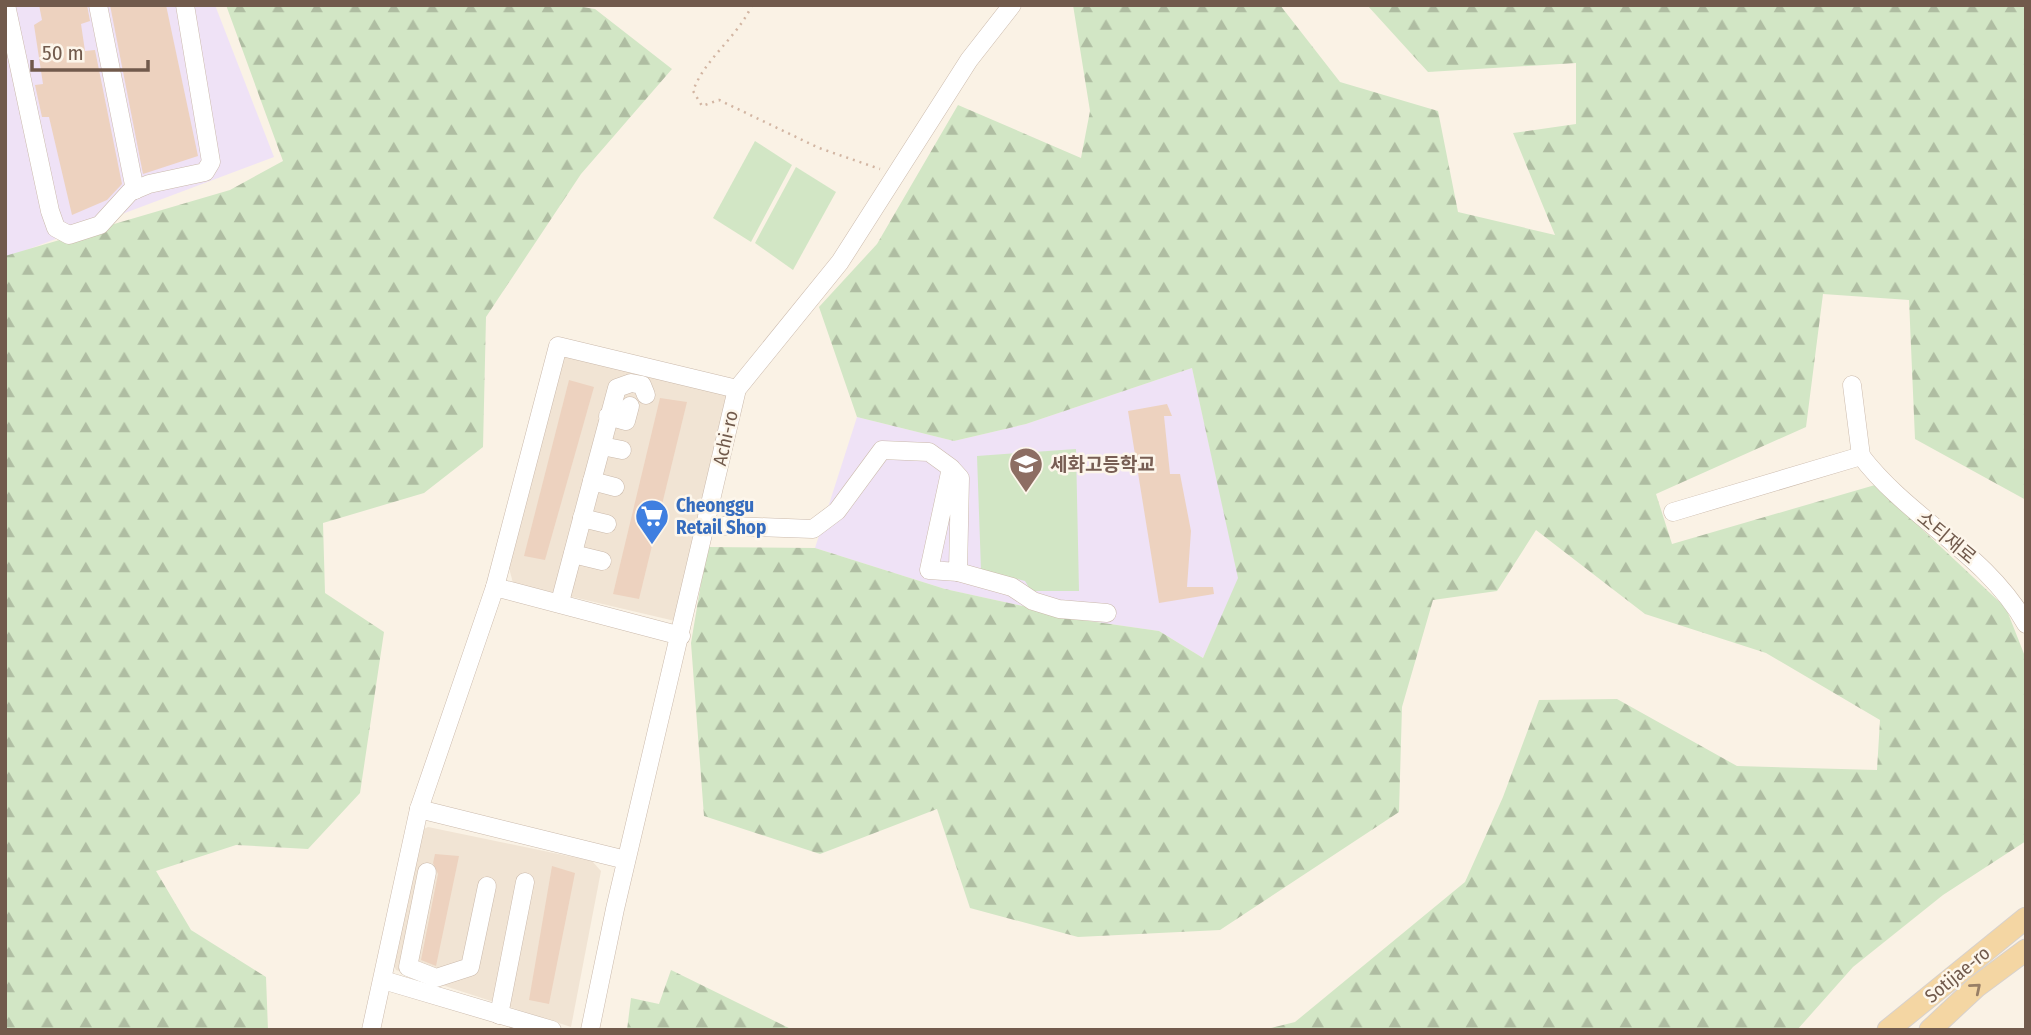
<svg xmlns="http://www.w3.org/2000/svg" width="2031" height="1035" font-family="'Fira Sans Condensed','Noto Sans KR',sans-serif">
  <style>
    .residential { fill: #f1e4d4 }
    .education { fill: #efe2f6 }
    .grass { fill: #d2e6c5 }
    .forest { fill: url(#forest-firs) }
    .building { fill: #edd2bf }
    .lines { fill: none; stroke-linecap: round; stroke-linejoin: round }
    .minor-casing { stroke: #cbbaac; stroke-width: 19 }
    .major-casing { stroke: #d7d1cd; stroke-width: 23 }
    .path { stroke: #d2b5a2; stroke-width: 2.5; stroke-dasharray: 2 5; stroke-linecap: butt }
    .minor { stroke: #fff; stroke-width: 18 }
    .major { stroke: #f4d6a3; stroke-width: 21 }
    .oneway { stroke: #987f66 }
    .labels { text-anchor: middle; stroke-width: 5; stroke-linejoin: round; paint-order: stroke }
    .street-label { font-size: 19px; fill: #715a4c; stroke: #fdf6eb }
    .education-label { font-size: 19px; font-weight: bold; fill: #785e54; stroke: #fdf6eb; text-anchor: start }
    .shop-label { font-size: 19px; font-weight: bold; fill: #366cbe; stroke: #fdf6eb; text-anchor: start }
  </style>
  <defs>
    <pattern id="forest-firs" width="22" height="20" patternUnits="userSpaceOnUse" patternTransform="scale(1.75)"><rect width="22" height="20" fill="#d2e6c5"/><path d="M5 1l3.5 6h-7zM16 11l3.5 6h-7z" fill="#afbda2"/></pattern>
  </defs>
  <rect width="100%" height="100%" fill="#faf2e5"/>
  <g class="residential">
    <path d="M558,346L737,389L675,621L513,583L508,564Z"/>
    <path d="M428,827L592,861L601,871L571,1027L396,970L391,960L416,833Z"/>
  </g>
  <g class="education">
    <path d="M5,5H215L274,157L5,258Z"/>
    <path d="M1192,368L1239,578L1203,658L1159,631L1061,617L1050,612L945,589L815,548L857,417L954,441L1026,424Z"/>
  </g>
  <g class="grass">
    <path d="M755,141L792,165L751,242L713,218Z"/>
    <path d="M796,167L836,192L793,270L755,243Z"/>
    <path d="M1076,449L1079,591H1031L1025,581L981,570L977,456Z"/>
  </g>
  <g class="forest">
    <path d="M226,5H570L595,9L672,69L581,174L486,317L483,447L424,493L323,523L325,593L384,632L360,793L308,849L236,845L156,871L191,930L266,977L268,1030H5V256L230,190L283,161Z"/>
    <path d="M1073,5H1280L1340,82L1438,111L1458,212L1555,235L1513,133L1576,124V63L1428,72L1367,5H2026V500L1915,439L1909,300L1823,294L1806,427L1656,494L1672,544L1875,485L2006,608L2026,659V841L1943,895L1853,967L1797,1030H1263L1295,1022L1465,882L1503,797L1539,700L1617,699L1737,766L1877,770L1880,720L1766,653L1645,614L1536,530L1497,591L1433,600L1402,707L1399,812L1220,930L1078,937L970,908L937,809L820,854L704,816L691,643L707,547L815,548L945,589L1050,612L1061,617L1159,631L1203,658L1238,578L1192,368L1026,424L954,441L857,417L819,307L877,244L958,105L1081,158L1090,111Z"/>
    <path d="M671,970L793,1030H627L631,998L659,1004Z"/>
  </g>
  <g class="building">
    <path d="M39,5H87L90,21L81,24L85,51L95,50L122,184L107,200L72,215L49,117H42L35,85L43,84L34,25L42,20Z"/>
    <path d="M110,5H166L198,156L143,174Z"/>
    <path d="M569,380L594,387L545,560L524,556Z"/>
    <path d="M660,398L687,402L639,599L613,594Z"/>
    <path d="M1167,404L1172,416H1164L1170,474H1180L1191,531L1187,587H1213L1214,594L1159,603L1128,411Z"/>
    <path d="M435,854L459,856L436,966L421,960L438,874L433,863Z"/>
    <path d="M552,866L575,873L549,1004L529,1000Z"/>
  </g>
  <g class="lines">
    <g class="minor-casing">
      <g id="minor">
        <path d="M6,5L50,211L56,228L69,235L100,225L130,192L149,184L205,172L211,162L185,5"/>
        <path d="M98,5L135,190"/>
        <path d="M1852,385L1861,456"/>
        <path d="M608,416L626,421L630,406"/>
        <path d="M602,446L622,450"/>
        <path d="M592,481L617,388L631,383L642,385L646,395"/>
        <path d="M1673,512L1861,456C1909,519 1986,553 2026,624"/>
        <path d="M582,518L607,524"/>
        <path d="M704,525L813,529L837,511L882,450L929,452L951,468L929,570L958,572L960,478L951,468"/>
        <path d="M573,554L602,561"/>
        <path d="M958,572L1012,587L1033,601L1059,609L1107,613"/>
        <path d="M495,587L558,346L737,389"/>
        <path d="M560,602L592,481L615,487"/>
        <path d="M419,809L626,860"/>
        <path d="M427,872L408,967L436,978L470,967L487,886"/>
        <path d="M383,980L552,1030"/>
        <path d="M499,1015L525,882"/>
        <path d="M371,1030L419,809L495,587L681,636"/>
        <path d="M590,1030L615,909L737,389L840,262L969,60L1012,5"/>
      </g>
    </g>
    <g class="major-casing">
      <g id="major">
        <path d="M1888,1030L2026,918"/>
        <path d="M1930,1030L1976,987L2026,950"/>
      </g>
    </g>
    <path class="path" d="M752,5C737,38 705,58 693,91L702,106L719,100L819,148L880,169"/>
    <use href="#minor" class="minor"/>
    <use href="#major" class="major"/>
  </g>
  <defs><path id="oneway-chevron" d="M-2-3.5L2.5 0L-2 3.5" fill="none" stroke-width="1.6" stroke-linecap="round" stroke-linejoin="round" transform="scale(1.75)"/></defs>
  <use class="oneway" href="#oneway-chevron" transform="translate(1976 988) rotate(-40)"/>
  <defs>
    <g id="school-pin" transform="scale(1.75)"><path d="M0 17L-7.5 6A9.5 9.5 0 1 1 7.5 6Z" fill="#8d6e63" stroke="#fdf6eb"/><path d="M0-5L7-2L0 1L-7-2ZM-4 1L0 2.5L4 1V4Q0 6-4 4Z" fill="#fff"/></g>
    <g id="supermarket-pin" transform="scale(1.75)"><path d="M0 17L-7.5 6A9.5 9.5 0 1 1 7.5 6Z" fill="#3f7fe0" stroke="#fdf6eb"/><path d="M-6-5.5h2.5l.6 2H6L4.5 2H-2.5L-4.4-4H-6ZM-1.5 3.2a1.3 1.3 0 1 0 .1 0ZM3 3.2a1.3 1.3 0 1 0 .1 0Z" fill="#fff"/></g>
  </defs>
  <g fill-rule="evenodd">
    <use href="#school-pin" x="1026" y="464"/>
    <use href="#supermarket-pin" x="652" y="516"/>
  </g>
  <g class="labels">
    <g class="street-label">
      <text transform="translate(725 438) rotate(-77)" y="7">Achi-ro</text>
      <text transform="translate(1947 537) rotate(40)" y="7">소티재로</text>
      <text transform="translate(1957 974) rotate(-39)" y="7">Sotijae-ro</text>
    </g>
    <g class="education-label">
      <text x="1050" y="471">세화고등학교</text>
    </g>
    <g class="shop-label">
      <text x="676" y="512">Cheonggu<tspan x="676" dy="22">Retail Shop</tspan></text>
    </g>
  </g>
  <rect width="2031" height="1035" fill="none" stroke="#715a4c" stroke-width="14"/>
  <path d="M32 60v10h116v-10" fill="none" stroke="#715a4c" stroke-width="3.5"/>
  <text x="42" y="60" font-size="21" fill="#715a4c" stroke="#fdf6eb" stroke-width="5" paint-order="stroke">50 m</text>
</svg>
